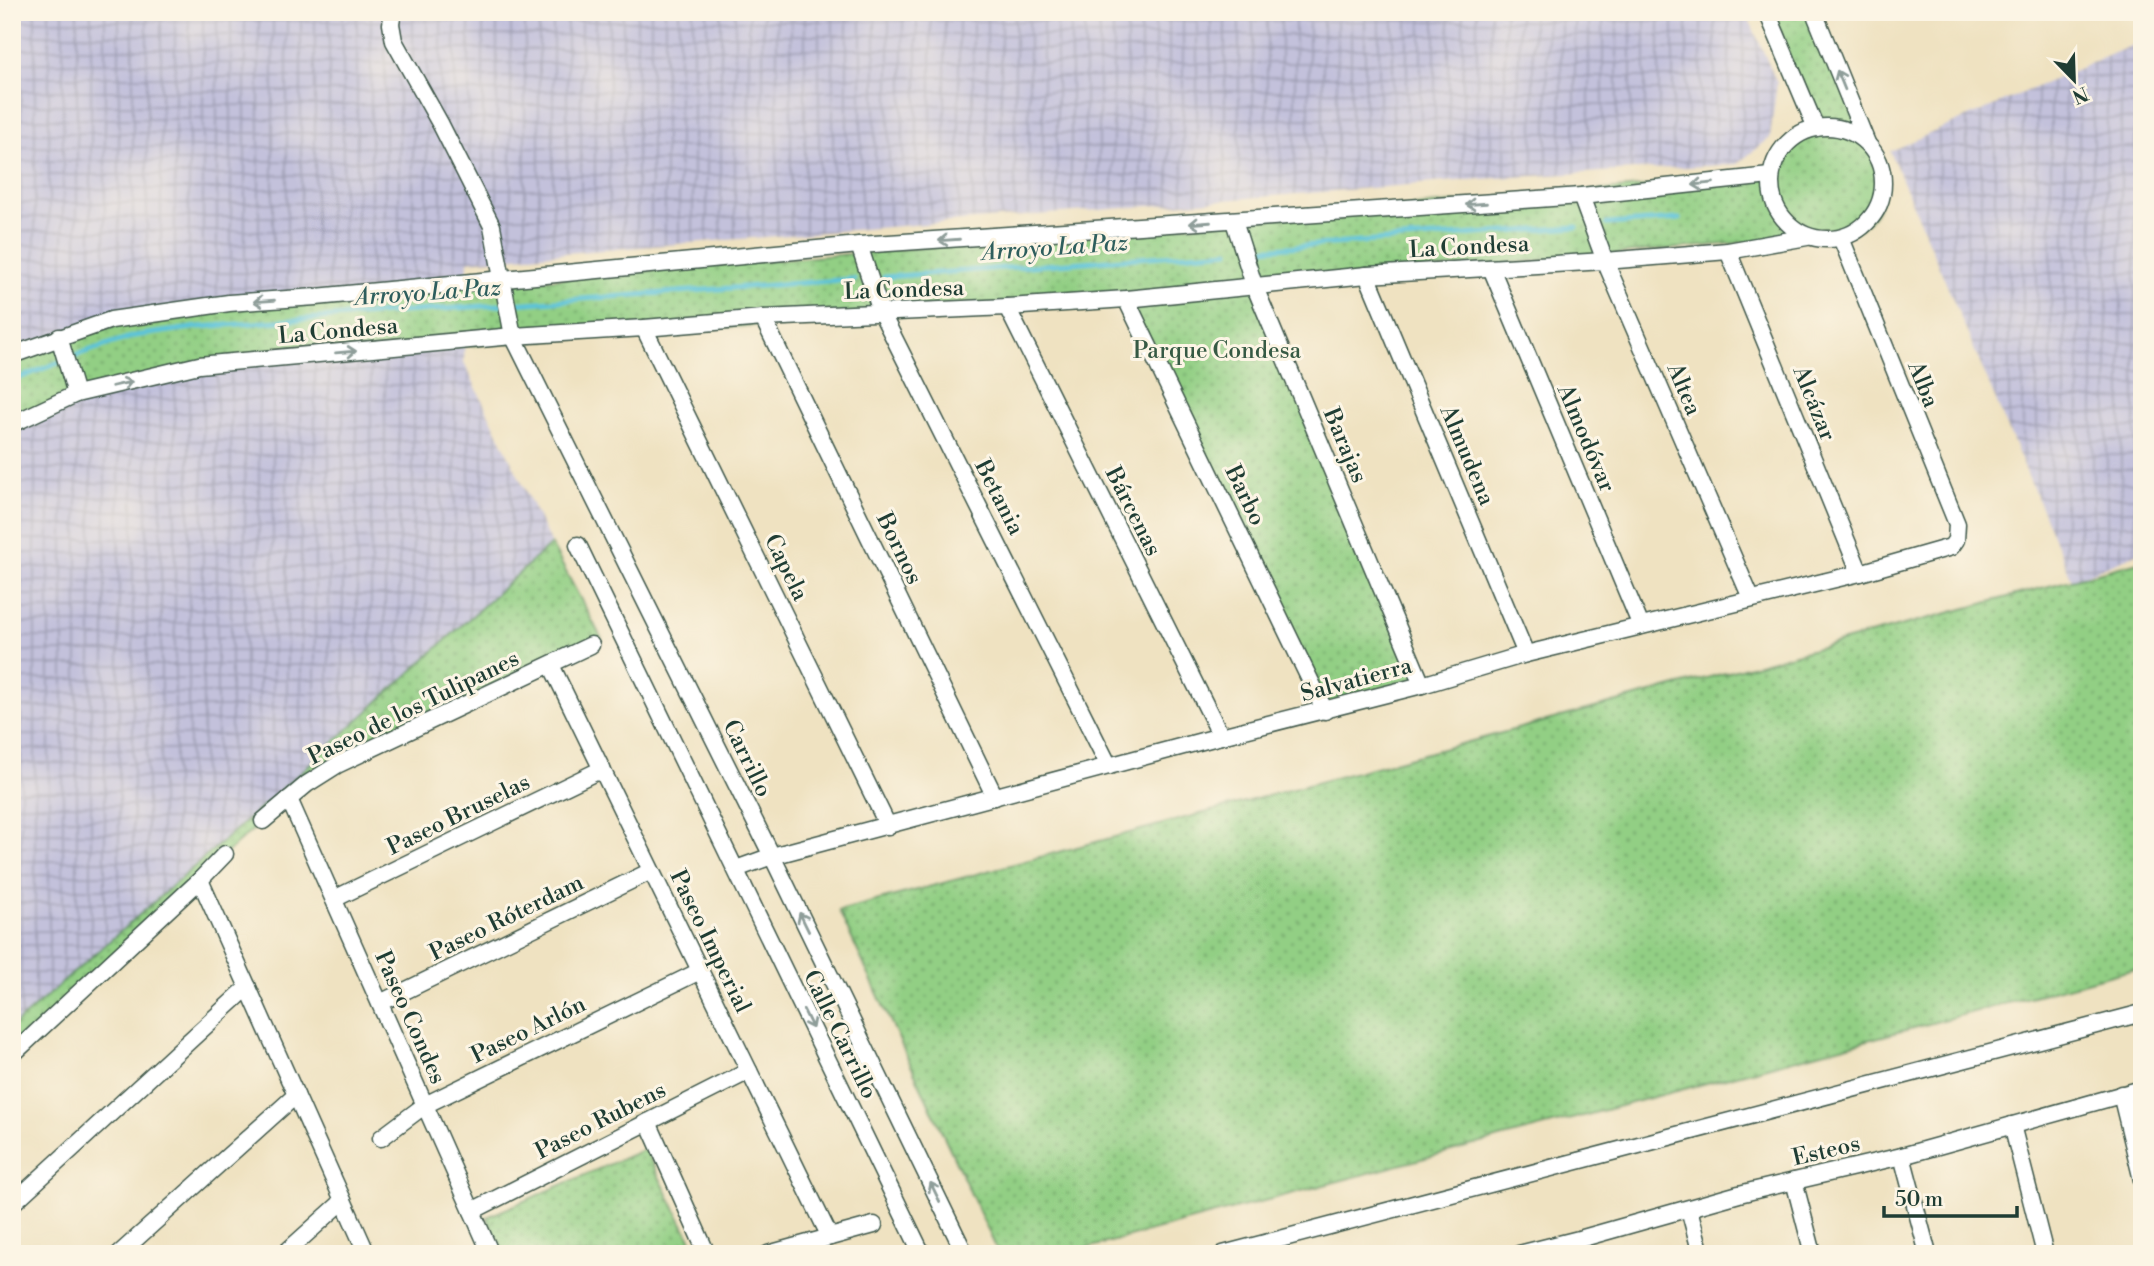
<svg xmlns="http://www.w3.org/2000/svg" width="2154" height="1266" font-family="'Libre Bodoni',serif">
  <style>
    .industrial { fill: url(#industrial-grid) }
    .grass { fill: url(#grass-dots); stroke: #58865c; stroke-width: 2 }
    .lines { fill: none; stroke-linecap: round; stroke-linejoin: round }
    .stream { stroke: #5cc3d9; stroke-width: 5 }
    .street-casing { stroke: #3e5649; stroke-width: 19 }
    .street { stroke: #fff; stroke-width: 16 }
    .oneway { stroke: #8f9e9a }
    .labels { text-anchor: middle; stroke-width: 6; stroke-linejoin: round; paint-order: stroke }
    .street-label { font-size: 23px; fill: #1f3d34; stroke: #fcf5e5 }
    .park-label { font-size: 23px; fill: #365a44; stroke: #fcf5e5 }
    .water-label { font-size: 24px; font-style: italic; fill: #2e5e5d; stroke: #fcf5e5 }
  </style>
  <defs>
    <pattern id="industrial-grid" width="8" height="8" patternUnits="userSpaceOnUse" patternTransform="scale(1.75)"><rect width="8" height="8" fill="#c3c1db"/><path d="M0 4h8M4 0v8" fill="none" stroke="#9e9eb2"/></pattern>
    <pattern id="grass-dots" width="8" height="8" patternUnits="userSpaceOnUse" patternTransform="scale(1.75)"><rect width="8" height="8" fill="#92cf84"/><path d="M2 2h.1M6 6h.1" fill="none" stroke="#77a96d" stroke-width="1.8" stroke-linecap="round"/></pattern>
  </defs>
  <rect width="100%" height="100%" fill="#fcf5e5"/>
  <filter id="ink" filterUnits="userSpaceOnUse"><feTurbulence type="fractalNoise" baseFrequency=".0143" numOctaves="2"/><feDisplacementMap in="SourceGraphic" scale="14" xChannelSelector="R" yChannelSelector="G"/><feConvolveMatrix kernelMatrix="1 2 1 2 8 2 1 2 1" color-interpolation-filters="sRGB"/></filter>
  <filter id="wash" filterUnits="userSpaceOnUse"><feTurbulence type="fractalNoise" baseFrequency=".00686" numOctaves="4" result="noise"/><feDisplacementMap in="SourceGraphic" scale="28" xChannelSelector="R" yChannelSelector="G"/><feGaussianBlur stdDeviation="1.57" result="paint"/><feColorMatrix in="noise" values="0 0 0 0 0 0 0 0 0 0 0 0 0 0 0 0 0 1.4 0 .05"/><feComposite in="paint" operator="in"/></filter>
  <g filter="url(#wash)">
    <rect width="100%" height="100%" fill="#efe2c1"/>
    <g class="industrial">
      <path d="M12,12H1746L1777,83L1770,138L1737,164L1482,179L468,261L464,362L551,544L289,783L12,1027Z"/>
      <path d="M2142,41V552L2072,580L1890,151Z"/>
    </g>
    <g class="grass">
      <path d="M1767,12H1814L1867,143C1905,195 1869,249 1807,237L1254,285L1422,685L1325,711L1126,299L199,365L76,394L12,424V355L163,312L1770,176C1781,147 1787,140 1816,127Z"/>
      <path d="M551,544L602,639L337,765L263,821L225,854L12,1055V1027L289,783Z"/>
      <path d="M2142,561V967L1065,1254H999L839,911Z"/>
      <path d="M645,1149L698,1254H503L487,1217Z"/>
    </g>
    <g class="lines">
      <g class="stream">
        <path d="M1607,224L1679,219"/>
        <path d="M1259,249L1577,227"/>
        <path d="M884,277L1229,251"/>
        <path d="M12,381L85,352L134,336L199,327L854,279"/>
      </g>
    </g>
  </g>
  <g filter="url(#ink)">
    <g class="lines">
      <g class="street-casing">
        <g id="street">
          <path d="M393,12L391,24L394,41L441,125L492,226L513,336L772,856L965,1254"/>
          <path d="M1767,12L1816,128"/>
          <path d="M1814,12L1867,143"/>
          <circle cx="1827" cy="183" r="56"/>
          <path d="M1581,196L1605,261L1751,598"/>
          <path d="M1234,221L1254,285L1422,685"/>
          <path d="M859,245L881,312L1109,766"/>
          <path d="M1728,251L1860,573"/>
          <path d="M1491,268L1641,626"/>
          <path d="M1367,275L1526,654"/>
          <path d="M1126,299L1325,711"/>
          <path d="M1007,307L1221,736"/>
          <path d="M763,318L995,797"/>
          <path d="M644,328L888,826"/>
          <path d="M59,337L76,394"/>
          <path d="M12,355L111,320L229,303L316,297L859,245L1581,196L1770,176"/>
          <path d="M12,424L76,394L199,365L513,336L644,328L763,318L1007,307L1126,299L1367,275L1605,261L1728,251L1807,237"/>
          <path d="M578,545L922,1254"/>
          <path d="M551,665L830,1237"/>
          <path d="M289,799L491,1254"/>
          <path d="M263,821L307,784L337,765L591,645"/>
          <path d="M736,869L772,856L1221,736L1422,685L1526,654L1860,573L1951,547L1956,540L1957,524L1841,238"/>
          <path d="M200,880L367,1254"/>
          <path d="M334,899L602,769"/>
          <path d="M380,1003L651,871"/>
          <path d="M12,1055L200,880L225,854"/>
          <path d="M2121,1094L2142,1180"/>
          <path d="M648,1122L707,1254"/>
          <path d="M2012,1125L2045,1254"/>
          <path d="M381,1138L425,1105L700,971"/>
          <path d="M1902,1156L1928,1254"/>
          <path d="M1794,1181L1813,1254"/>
          <path d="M12,1204L248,987"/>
          <path d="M1689,1209L1701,1254"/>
          <path d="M472,1211L749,1071"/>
          <path d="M119,1254L296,1095"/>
          <path d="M284,1254L343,1201"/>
          <path d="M768,1254L874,1225"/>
          <path d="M1223,1254L2142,1013"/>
          <path d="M1519,1254L1583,1238L1739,1194L1902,1156L2142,1089"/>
        </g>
      </g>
      <use href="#street" class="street"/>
    </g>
    <defs><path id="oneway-shaft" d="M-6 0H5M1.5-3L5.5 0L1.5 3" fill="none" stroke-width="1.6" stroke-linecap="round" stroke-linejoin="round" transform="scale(1.75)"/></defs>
    <g class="oneway">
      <use href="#oneway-shaft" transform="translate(1841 80) rotate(-112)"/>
      <use href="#oneway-shaft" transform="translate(1703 184) rotate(174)"/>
      <use href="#oneway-shaft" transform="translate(1476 204) rotate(176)"/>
      <use href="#oneway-shaft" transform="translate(1200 223) rotate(176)"/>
      <use href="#oneway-shaft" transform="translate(949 240) rotate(176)"/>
      <use href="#oneway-shaft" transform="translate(264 301) rotate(176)"/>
      <use href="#oneway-shaft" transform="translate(346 352) rotate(-5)"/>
      <use href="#oneway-shaft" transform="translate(122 384) rotate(-13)"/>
      <use href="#oneway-shaft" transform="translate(804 922) rotate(-116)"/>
      <use href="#oneway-shaft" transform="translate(808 1019) rotate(64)"/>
      <use href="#oneway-shaft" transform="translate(935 1192) rotate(-116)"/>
    </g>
  </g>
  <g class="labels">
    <g class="street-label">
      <text transform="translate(1469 246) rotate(-3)" y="8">La Condesa</text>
      <text transform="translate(904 289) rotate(-2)" y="8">La Condesa</text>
      <text transform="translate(338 330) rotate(-5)" y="8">La Condesa</text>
      <text transform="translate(1924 384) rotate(68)" y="8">Alba</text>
      <text transform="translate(1685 389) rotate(67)" y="8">Altea</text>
      <text transform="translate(1815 403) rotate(68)" y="8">Alcázar</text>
      <text transform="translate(1587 438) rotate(67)" y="8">Almodóvar</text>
      <text transform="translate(1346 445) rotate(67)" y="8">Barajas</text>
      <text transform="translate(1468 455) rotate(67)" y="8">Almudena</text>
      <text transform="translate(1246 495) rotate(64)" y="8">Barbo</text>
      <text transform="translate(1000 497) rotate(63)" y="8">Betania</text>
      <text transform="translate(1134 511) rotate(63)" y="8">Bárcenas</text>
      <text transform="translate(900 548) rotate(64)" y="8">Bornos</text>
      <text transform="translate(787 567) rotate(64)" y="8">Capela</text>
      <text transform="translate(1356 679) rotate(-15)" y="8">Salvatierra</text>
      <text transform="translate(413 707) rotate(-26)" y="8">Paseo de los Tulipanes</text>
      <text transform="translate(748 758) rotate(64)" y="8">Carrillo</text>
      <text transform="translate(458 814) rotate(-26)" y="8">Paseo Bruselas</text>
      <text transform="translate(506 917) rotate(-26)" y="8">Paseo Róterdam</text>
      <text transform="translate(711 941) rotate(64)" y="8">Paseo Imperial</text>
      <text transform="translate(411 1017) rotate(66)" y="8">Paseo Condes</text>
      <text transform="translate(528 1029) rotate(-26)" y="8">Paseo Arlón</text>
      <text transform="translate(841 1034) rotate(64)" y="8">Calle Carrillo</text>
      <text transform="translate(600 1120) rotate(-27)" y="8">Paseo Rubens</text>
      <text transform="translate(1826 1150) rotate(-13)" y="8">Esteos</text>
    </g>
    <g class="park-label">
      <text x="1217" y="358">Parque Condesa</text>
    </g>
    <g class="water-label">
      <text transform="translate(1055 247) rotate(-4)" y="8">Arroyo La Paz</text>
      <text transform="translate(428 292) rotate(-4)" y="8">Arroyo La Paz</text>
    </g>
  </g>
  <rect width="2154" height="1266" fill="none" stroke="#fcf5e5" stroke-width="42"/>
  <g transform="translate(2074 80) rotate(157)" stroke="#fcf5e5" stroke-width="5" paint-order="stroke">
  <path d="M0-5L12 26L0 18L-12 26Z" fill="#1f3d34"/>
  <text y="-10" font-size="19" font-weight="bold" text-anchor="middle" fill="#1f3d34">N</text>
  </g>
  <path d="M1884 1206v10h133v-10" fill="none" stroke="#1f3d34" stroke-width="3.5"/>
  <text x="1895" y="1206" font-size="21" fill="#1f3d34" stroke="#fcf5e5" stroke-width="5" paint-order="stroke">50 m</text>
</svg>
